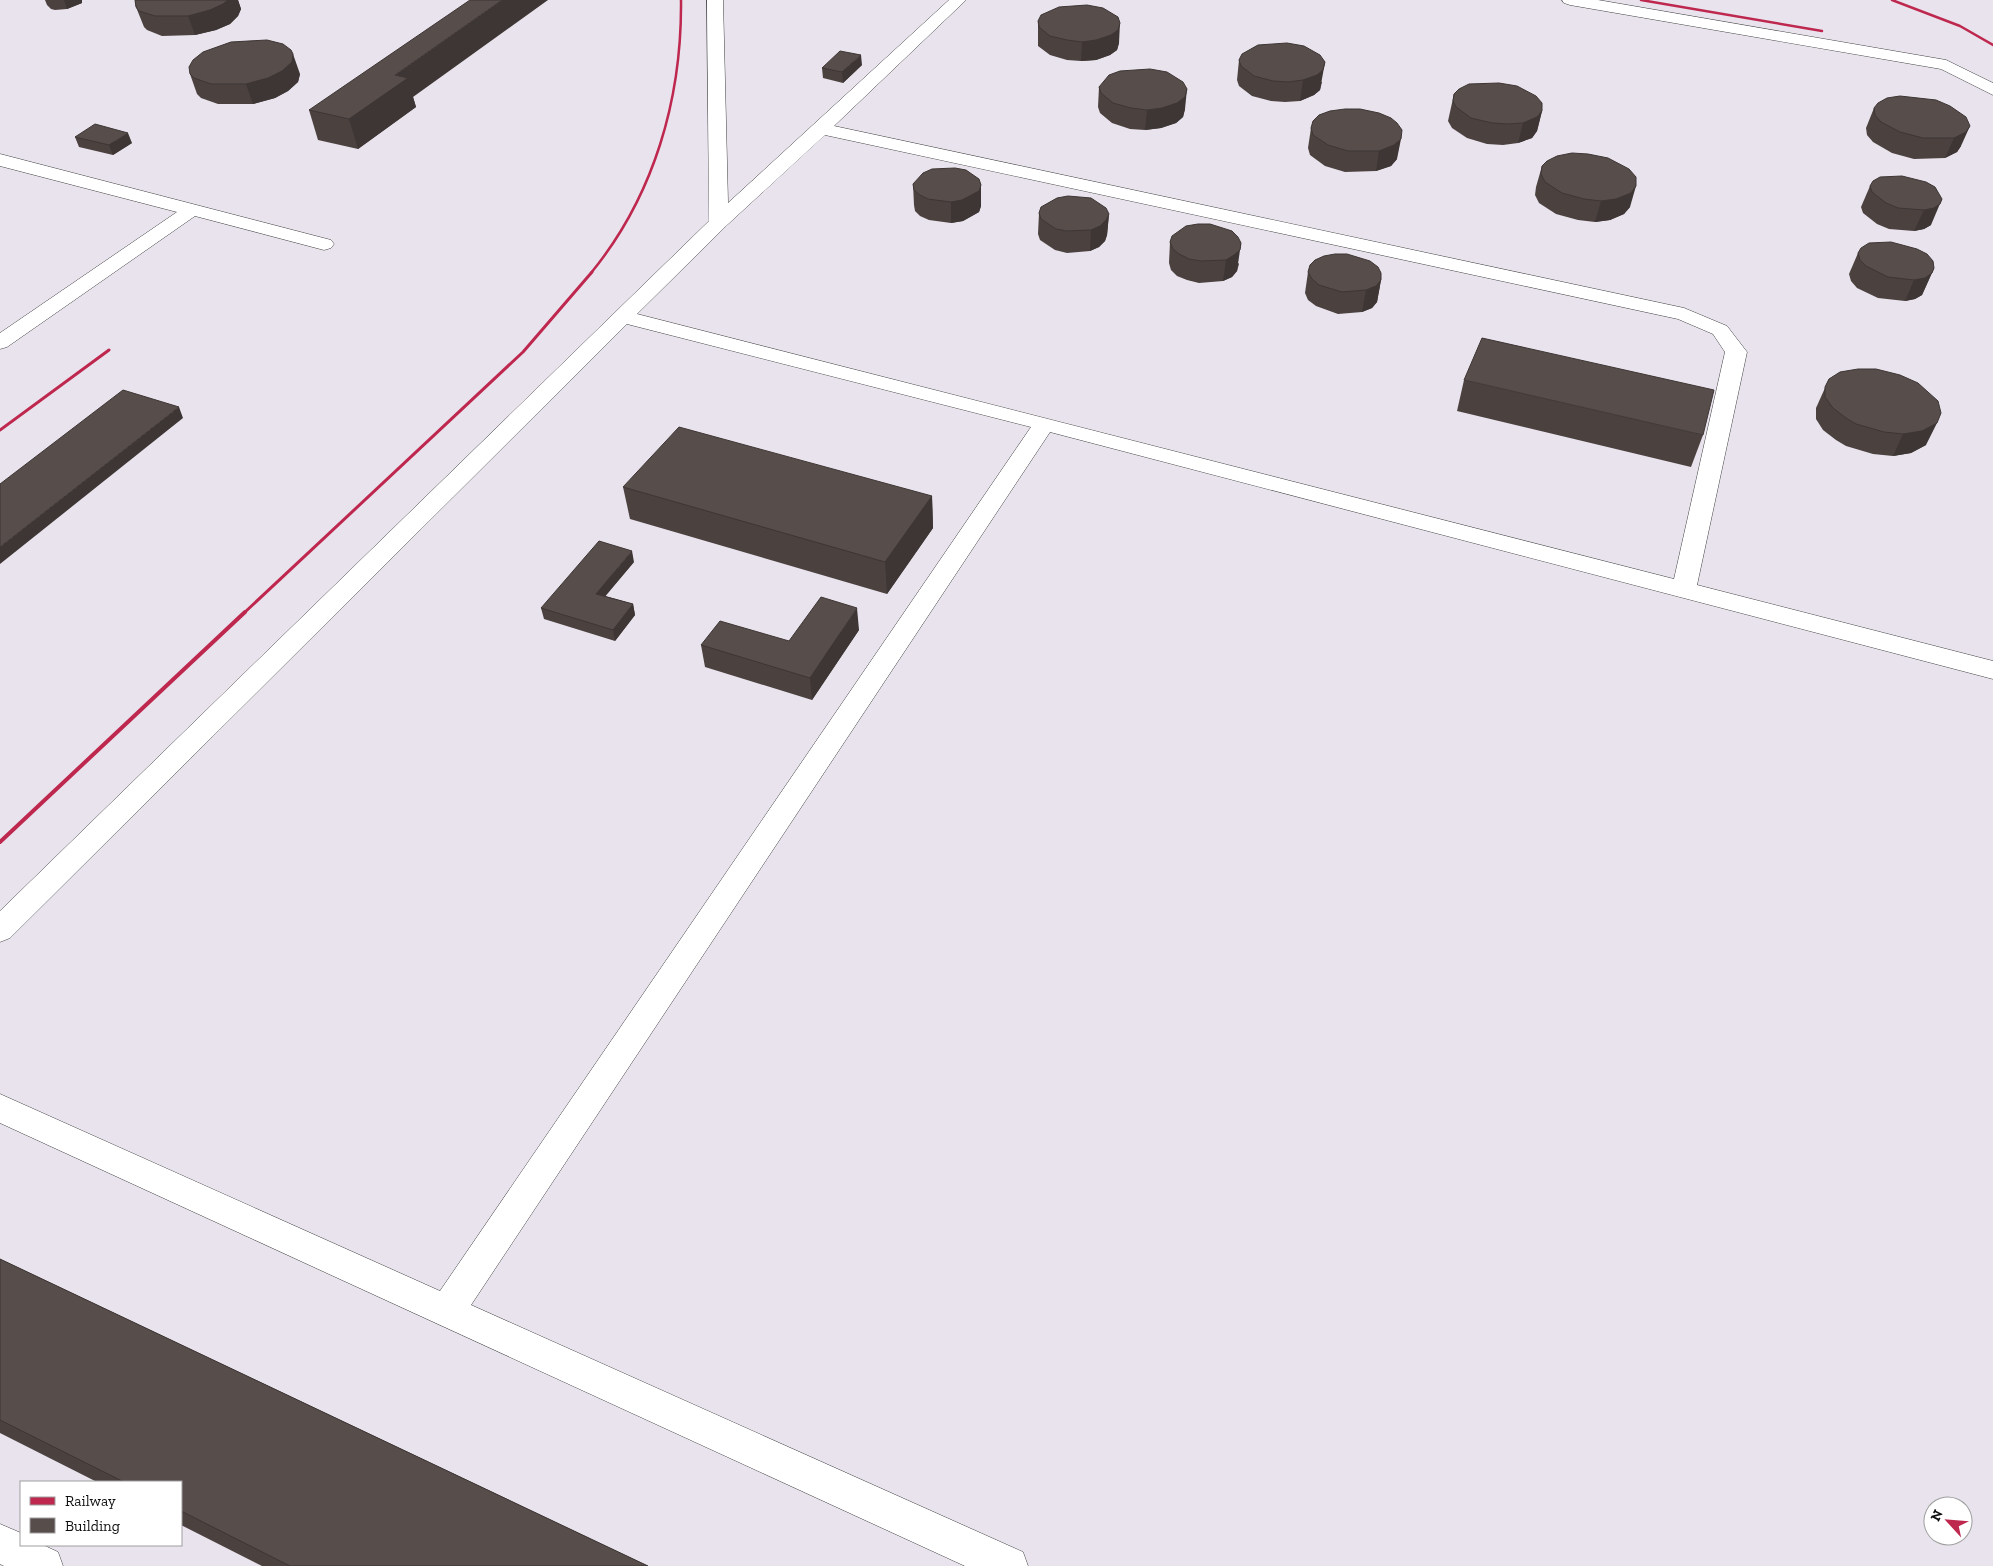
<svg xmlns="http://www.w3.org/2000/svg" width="1993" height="1566" font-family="'Zilla Slab',serif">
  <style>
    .industrial { fill: #e9e3ed; fill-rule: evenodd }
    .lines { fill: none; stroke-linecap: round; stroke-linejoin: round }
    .lane-casing { stroke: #414141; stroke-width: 1 }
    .lane { fill: #fff; fill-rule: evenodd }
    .rail-far2 { stroke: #be274e; stroke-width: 2.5 }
    .rail-far1 { stroke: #be274e; stroke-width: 3 }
    .rail { stroke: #be274e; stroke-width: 4 }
    .wall { fill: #4b4240 }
    .shaded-wall { fill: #3d3634 }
    .building { fill: #574d4b; stroke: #3d3634 }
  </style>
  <rect width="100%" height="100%" fill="#fff8ef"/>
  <path class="industrial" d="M0,0H1993V1566H0ZM21,1482H181V1545H21ZM1933,1506H1963V1536H1933Z"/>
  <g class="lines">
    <g class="lane-casing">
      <g id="lane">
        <path d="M707,0H723L728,203L949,0H966L834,126L1684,308L1727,326L1747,352L1697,585L1993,661V679L1050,432L471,1305L1023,1552L1028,1566H965L0,1123V1094L440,1291L1031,427L627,324L10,938L0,942V911L709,221ZM825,135L1678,319L1713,334L1725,352L1674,579L637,314L726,226Z"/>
        <path d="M1562,0H1598L1946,60L1993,83V95L1941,69L1570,5L1564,3Z"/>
        <path d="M0,154L331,240L334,244L331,248L324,250L195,216L7,347L0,349V333L177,212L0,166Z"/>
        <path d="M0,1524L21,1533V1545H43L58,1552L63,1566H4L0,1564Z"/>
      </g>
    </g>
    <use href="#lane" class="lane"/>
    <g class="rail-far2">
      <path d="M1641,0L1822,31"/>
      <path d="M1892,0L1960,26L1993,45"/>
      <path d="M591,273C654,196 682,99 681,0"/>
    </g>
    <g class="rail-far1">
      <path d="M0,430L109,350"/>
      <path d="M244,613L523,352L592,272"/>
    </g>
    <path class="rail" d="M0,842L245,612"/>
  </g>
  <g class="wall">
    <path d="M45,0H82V3L67,9L55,10L51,9L47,5Z"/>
    <path d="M135,0H238L241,9L238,16L230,24L216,30L195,35L162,36L147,30L144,27L136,7Z"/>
    <path d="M1038,21L1119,43L1117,50L1110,55L1096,60L1081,61L1067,60L1050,55L1038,46Z"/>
    <path d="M1239,60L1322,82L1320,90L1314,95L1300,101L1285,102L1271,101L1252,96L1239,86L1237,80Z"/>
    <path d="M862,65L843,83L823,78L822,68Z"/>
    <path d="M190,74H300L298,82L288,91L275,98L253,104H218L201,98L197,94Z"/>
    <path d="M1099,87L1185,109L1183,117L1176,123L1161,128L1145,130L1130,129L1112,123L1100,113L1098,107Z"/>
    <path d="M1454,94L1542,111L1537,131L1532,138L1518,143L1503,145L1487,144L1467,138L1452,128L1448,121Z"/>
    <path d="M413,97L416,107L358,149L318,140L309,110Z"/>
    <path d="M1936,100L1961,146L1957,152L1945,158L1914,159L1892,153L1873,142L1867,135L1866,128L1874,108Z"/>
    <path d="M1360,109L1397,159L1391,166L1376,171L1345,172L1325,166L1310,155L1308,148L1311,128Z"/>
    <path d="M75,137L132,143L113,155L79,147Z"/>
    <path d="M1542,166L1630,207L1624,214L1610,220L1595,222L1578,220L1556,214L1539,203L1535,195L1536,187Z"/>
    <path d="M1926,182L1931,225L1924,229L1914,231L1889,229L1877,224L1863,213L1861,207L1870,186Z"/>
    <path d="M913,184L981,185V206L979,212L963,221L951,223L929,220L920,216L915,211L914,205Z"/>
    <path d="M1039,213L1109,214L1107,235L1105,241L1099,247L1090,251L1067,253L1055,250L1040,240L1038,234Z"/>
    <path d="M1210,224L1239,264L1237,271L1232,277L1223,281L1199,283L1187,280L1177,276L1171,270L1169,263L1170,242Z"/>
    <path d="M1858,253L1934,268L1922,295L1915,299L1905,301L1878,298L1857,288L1851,281L1849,274Z"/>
    <path d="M1308,272L1381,280L1377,302L1372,308L1362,312L1338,314L1316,306L1308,300L1305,293Z"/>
    <path d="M1829,379L1926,445L1911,453L1893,456L1873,454L1846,446L1836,440L1823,430L1816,419V408Z"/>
    <path d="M1464,380L1703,435L1691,467L1457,411Z"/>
    <path d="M623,487L932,496L933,528L887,594L630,519Z"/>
    <path d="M634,562L605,596L633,604L635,615L615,641L544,619L541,608Z"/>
    <path d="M859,630L812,700L705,667L701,645L789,641Z"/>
    <path d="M0,1259L648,1566H262L181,1525V1482H97L0,1433Z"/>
  </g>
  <g class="shaded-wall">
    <path d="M64,0H82V3L67,9Z"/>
    <path d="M228,0H238L241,9L238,16L230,24L216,30L195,35L188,16Z"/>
    <path d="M502,0H548L413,97L416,107L358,149L349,119L395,75Z"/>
    <path d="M1120,23L1119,43L1117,50L1110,55L1096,60L1081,61L1082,42Z"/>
    <path d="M293,54L300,74L298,82L288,91L275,98L253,104L246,84Z"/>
    <path d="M861,55L862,65L843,83L842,72Z"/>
    <path d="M1325,62L1320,90L1314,95L1300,101L1303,80Z"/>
    <path d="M1187,89L1185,109L1183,117L1176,123L1161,128L1145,130L1147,110Z"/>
    <path d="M1542,111L1537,131L1532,138L1518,143L1523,123Z"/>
    <path d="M1970,126L1961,146L1957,152L1945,158L1954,138Z"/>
    <path d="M128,133L132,143L113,155L109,145Z"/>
    <path d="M1401,139L1397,159L1391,166L1376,171L1379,151Z"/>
    <path d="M981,185V206L979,212L963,221L951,223V202Z"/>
    <path d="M1636,186L1630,207L1624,214L1610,220L1595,222L1601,201Z"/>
    <path d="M1942,199L1931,225L1924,229L1914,231L1924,210Z"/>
    <path d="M1109,214L1107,235L1105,241L1099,247L1090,251L1091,230Z"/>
    <path d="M1241,243L1237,271L1232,277L1223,281L1226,260Z"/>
    <path d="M1932,273L1922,295L1915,299L1905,301L1914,280Z"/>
    <path d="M1381,280L1377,302L1372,308L1362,312L1366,290Z"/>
    <path d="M179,407L183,418L0,564V547Z"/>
    <path d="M1937,423L1926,445L1911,453L1893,456L1903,434Z"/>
    <path d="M932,496L933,528L887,594L885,562Z"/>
    <path d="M632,551L634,562L598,605L596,594Z"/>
    <path d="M633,604L635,615L615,641L613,630Z"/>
    <path d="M857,608L859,630L812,700L810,678Z"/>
  </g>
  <g class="building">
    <path d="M135,0H228L223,4L210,10L188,16H155L139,11L136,7Z"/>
    <path d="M470,0H502L395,75L408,78L349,119L309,110Z"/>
    <path d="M1087,5L1103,8L1118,17L1120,23L1118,30L1111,35L1096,40L1082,42L1067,40L1050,36L1039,27L1038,21L1041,15L1059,7Z"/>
    <path d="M267,40L283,44L291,50L293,54L292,62L282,71L268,78L246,84H211L194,78L190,74L189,67L193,60L203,52L231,42Z"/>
    <path d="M1287,43L1304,46L1320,55L1325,62L1323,70L1317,75L1303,80L1288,82L1273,81L1254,76L1241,66L1239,60L1242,54L1258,45Z"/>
    <path d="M840,51L861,55L842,72L822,68Z"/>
    <path d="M1150,69L1167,72L1183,82L1187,89L1185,97L1177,103L1162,108L1147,110L1131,108L1113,103L1101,93L1099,87L1109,75L1120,71Z"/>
    <path d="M1499,83L1517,86L1536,96L1542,103V111L1537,117L1523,123L1508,124L1492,123L1471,118L1456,107L1453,101L1454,94L1459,89L1469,84Z"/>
    <path d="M1900,96L1936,100L1950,106L1966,117L1970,126L1966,132L1954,138H1923L1900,132L1881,122L1875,115L1874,108L1878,103L1887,98Z"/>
    <path d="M1345,109H1360L1379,113L1391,118L1397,123L1402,130L1401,139L1394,145L1379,151H1348L1328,145L1313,135L1311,128L1313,121L1319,115L1330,111Z"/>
    <path d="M95,124L128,133L109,145L75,137Z"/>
    <path d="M1572,153L1588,154L1608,158L1629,169L1636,177V186L1631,193L1616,199L1601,201L1584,199L1562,193L1545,182L1541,174L1542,166L1547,161L1557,156Z"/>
    <path d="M955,168L966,170L979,179L981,185L979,191L962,200L951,202L928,199L920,195L914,190L913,184L923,173L932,169Z"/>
    <path d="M1902,176L1926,182L1935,187L1942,199L1940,204L1934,208L1924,210L1898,208L1886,203L1872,192L1870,186L1873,181L1880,177Z"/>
    <path d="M1068,196L1091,198L1106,208L1109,214L1106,220L1100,226L1091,230L1067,231L1056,229L1041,219L1039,213L1041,207L1057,198Z"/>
    <path d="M1198,224H1210L1232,231L1238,237L1241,243L1240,250L1234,255L1226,260L1201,261L1189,259L1179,254L1173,249L1170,242L1172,236L1186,226Z"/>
    <path d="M1891,242L1917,249L1927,254L1933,261L1934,268L1932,273L1925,278L1914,280L1888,277L1866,266L1860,260L1858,253L1861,248L1869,243Z"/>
    <path d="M1335,254H1347L1370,261L1378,267L1381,273V280L1376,286L1366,290L1342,292L1319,285L1312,279L1308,272L1310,265L1315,260L1324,256Z"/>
    <path d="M1482,338L1714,390L1703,435L1464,380Z"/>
    <path d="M1858,369H1876L1900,375L1918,383L1938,401L1941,413L1937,423L1922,431L1903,434L1884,432L1856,424L1846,418L1833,408L1825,397V387L1829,379L1840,372Z"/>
    <path d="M123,390L179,407L0,547V484Z"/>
    <path d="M679,427L932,496L885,562L623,487Z"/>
    <path d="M599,541L632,551L596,594L633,604L613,630L541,608Z"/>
    <path d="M821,597L857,608L810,678L701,645L720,621L789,641Z"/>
    <path d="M0,1259L648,1566H290L181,1511V1482H124L0,1420Z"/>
  </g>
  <rect x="20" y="1481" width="162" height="65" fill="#ffffff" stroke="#9f9f9f"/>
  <rect x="30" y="1497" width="25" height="8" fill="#be274e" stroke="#9f9f9f"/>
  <text x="65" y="1506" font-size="15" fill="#0e0e0e">Railway</text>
  <rect x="30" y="1518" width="25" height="15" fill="#574d4b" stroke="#9f9f9f"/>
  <text x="65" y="1531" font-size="15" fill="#0e0e0e">Building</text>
  <g transform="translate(1948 1521) rotate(296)"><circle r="24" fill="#ffffff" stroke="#9f9f9f"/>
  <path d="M0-4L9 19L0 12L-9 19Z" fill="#be274e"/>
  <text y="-8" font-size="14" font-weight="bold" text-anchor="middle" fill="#0e0e0e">N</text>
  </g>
</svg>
